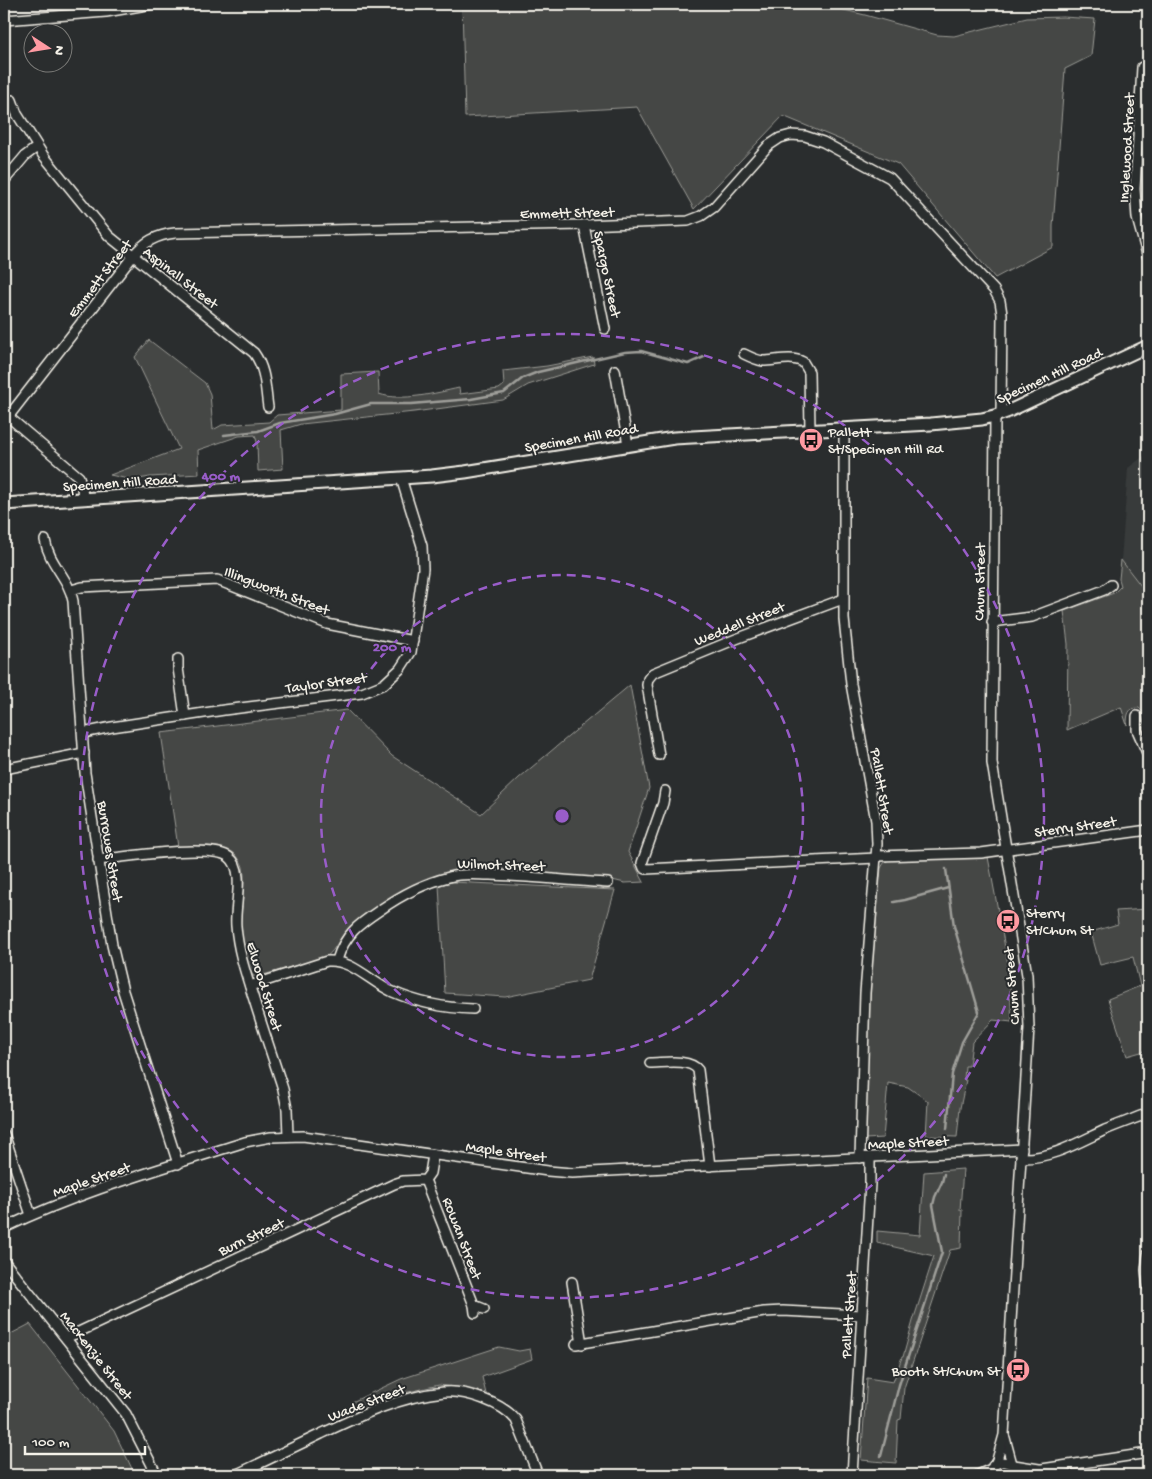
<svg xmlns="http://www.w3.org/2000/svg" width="1152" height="1479" font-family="'Gochi Hand',sans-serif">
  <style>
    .built { fill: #373a3a }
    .green { fill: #444645; stroke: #9c9c96 }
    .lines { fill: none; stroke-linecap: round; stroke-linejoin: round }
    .stream { stroke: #9f9f9a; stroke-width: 2.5 }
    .minor-casing { stroke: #f4f1e8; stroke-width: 12 }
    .major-casing { stroke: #f4f1e8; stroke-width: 15 }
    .minor { stroke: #2a2d2e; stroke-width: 9 }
    .major { stroke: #2a2d2e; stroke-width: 11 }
    .ring { fill: none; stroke: #995dc9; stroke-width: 2.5; stroke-dasharray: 9 6 }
    .labels { text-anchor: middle; stroke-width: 4; stroke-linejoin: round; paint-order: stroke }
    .street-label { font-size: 15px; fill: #f4f1e8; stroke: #2a2d2e }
    .poi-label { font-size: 15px; fill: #f4f1e8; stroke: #2a2d2e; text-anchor: start }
    .centre { fill: #995dc9; stroke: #2a2d2e; stroke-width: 2.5 }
    .ring-label { font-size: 15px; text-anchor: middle; font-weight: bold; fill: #995dc9; stroke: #2a2d2e; stroke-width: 4; stroke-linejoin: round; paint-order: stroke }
  </style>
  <rect width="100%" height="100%" fill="#2a2d2e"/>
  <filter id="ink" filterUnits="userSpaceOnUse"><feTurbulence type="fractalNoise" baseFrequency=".02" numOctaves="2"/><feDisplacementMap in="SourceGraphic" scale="10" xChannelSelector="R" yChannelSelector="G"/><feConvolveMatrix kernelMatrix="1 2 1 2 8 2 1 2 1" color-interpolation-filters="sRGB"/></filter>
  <g filter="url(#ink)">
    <path class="built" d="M1148,453V595L1121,560L1128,468Z"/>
    <g class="green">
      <path d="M462,4H819L865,15L937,35L954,36L1027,18L1063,17L1095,19L1091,56L1065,69L1053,226V247L995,278L898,164L783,116L694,209L637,107L465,117Z"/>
      <path d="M1148,81V245L1140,206V177Z"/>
      <path d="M149,340L205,383L210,394L213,430L222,425L269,422L277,415L341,410V374L378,372L379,394C402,402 436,393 459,388L460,394L499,389L504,385L503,371L547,366L593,357L594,364L528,385L503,400L414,412L301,424L281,430L283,469L258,471L257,442L255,435L239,436L198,450L199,474L150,477L133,480L110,475L179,449L135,357Z"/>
      <path d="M1121,560L1148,595V747L1142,731L1145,714L1139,708C1128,707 1127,715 1127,725L1121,707L1067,730L1068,644L1064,611L1114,593L1121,586L1119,579Z"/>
      <path d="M630,685L649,788L628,852L644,882L625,883L608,879L469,870L448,872L438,876L350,928C339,936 337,949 326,957L256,977L253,976C247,966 242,951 241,940C238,916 247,887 243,867C242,863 238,857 235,854C222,843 194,846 178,847L161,733L347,710L392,756L481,814L519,778Z"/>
      <path d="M988,857L1009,969L1012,1022L993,1020L972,1042L969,1066H965L964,1080H966L960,1108L957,1137L926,1136L928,1101L908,1087L888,1083L883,1138L865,1139L870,990L881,868L884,863L889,860Z"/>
      <path d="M452,882L615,890L589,980L505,997L445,993L439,885Z"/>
      <path d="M1148,909V1050L1127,1056L1108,999L1140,986L1133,957L1100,965L1091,932L1118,924L1116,911Z"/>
      <path d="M963,1169L960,1210H962L961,1248L950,1250L904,1388L901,1419L898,1420L896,1463L861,1460L867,1378L893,1382L902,1357H903L913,1321L934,1256L877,1243V1231L920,1235L924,1172Z"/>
      <path d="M30,1324L114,1431L135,1475H4V1334L5,1337Z"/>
      <path d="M499,1347L519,1351L530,1349L532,1359L482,1377L486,1394L471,1390L439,1385L400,1394L356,1412L352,1402L401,1379Z"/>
    </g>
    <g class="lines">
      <g class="stream">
        <path d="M224,435L258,431L280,423L335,414L371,404H411L471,399L504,393L523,378L538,372L625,352L641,351L688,364L704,357"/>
        <path d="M946,869L954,926L979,1012L962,1042L952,1074L947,1129"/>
        <path d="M894,902L905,900L948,888"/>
        <path d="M881,1456L899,1385L942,1252L933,1205L935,1197L942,1182L944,1174"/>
      </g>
      <g class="minor-casing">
        <g id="minor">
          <path d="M4,20L106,12L152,4"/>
          <path d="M1142,67L1135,189L1137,218L1148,258"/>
          <path d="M12,100L17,114L43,155L109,236L254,353C266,370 265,387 268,407"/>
          <path d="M4,181L25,156L37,147"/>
          <path d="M584,225L605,329"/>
          <path d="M744,354C750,357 756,360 763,361C776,361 791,356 803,362L809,372L810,430"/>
          <path d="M615,370L628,445"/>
          <path d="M4,413L79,477L82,487L83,499"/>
          <path d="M8,417L133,256C144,242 156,235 175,233L584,225L688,221L701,216L714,207L768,146L780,138L791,135L805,136L823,142L890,178L994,290L1000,301L1002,314L1001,414"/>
          <path d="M844,428V619L851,684L876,821L877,844L865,993L860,1158"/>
          <path d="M45,540C49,564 69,578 73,601L85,773L112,945L123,991L178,1164"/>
          <path d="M71,590L82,587L217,580L327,624L413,641"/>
          <path d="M992,622L1032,617L1104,590L1111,585"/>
          <path d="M178,659V668L185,716"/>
          <path d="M1137,716V730L1148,755"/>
          <path d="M83,733L112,727L224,710L362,693L384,684L400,669L411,652L423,569L422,546L401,478"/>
          <path d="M659,755L647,685L648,679L653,673L736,639L843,599"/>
          <path d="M4,769L84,753"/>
          <path d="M665,791L663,803L642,863L644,868L646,869L877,858"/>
          <path d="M877,856L981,853L1148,830"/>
          <path d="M98,860C123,857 212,843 229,857C246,870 234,906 236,926C238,953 247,977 255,1003C264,1032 274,1061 283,1089L287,1109L288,1136"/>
          <path d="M337,960C345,934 359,924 380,910C400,896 425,883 449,877C462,873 477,875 490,875C530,876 569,881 608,883"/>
          <path d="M250,986L327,961C352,959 370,982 393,992C418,1003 446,1008 473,1009"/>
          <path d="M650,1063C664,1063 689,1058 698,1070L710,1166"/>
          <path d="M4,1134L31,1215"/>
          <path d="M1021,1158C1051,1159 1079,1142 1105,1130C1119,1124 1134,1119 1148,1113"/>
          <path d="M425,1180L474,1305L475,1313"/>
          <path d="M4,1228C81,1191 164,1168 245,1142L271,1137L303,1136L548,1171L572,1173L1022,1149"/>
          <path d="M1148,1254L1146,1270L1148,1287"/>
          <path d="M4,1261L126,1414L157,1475"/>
          <path d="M572,1282L582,1344"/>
          <path d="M474,1305L484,1309"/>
          <path d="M66,1338L394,1184L403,1181L425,1180L430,1173L433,1155"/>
          <path d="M576,1344L764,1312L783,1311L861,1315"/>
          <path d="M1005,1438L1012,1464"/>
          <path d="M1014,1465L1039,1469"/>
          <path d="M993,1466C1000,1460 1006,1462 1014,1465L1017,1475"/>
          <path d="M235,1475C263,1462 292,1448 321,1434C359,1416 401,1396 444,1392C465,1390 503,1403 516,1420L538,1475"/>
          <path d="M852,1475L870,1184V1157"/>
          <path d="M978,1475L991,1469"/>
          <path d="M989,1475L997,1460L1004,1435L1029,1028L1027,975L992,763L995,416"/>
          <path d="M1027,1475L1042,1469L1148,1453"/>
        </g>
      </g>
      <g class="major-casing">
        <path id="major" d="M4,504L432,476L465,472L674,438L931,424L982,419L998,415L1009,411L1148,346"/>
      </g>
      <use href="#minor" class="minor"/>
      <use href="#major" class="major"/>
    </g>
  </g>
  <g class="ring">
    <circle cx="562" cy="816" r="241"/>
    <circle cx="562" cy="816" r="482"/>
  </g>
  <defs>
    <g id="bus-disc" transform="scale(1.25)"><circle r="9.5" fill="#ff9aa2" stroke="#2a2d2e"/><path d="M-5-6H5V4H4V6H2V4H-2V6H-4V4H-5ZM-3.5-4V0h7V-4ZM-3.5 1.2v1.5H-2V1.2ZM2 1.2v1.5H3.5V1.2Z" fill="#111"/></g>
  </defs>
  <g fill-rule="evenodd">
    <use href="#bus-disc" x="811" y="440"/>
    <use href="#bus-disc" x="1008" y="921"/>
    <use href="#bus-disc" x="1018" y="1370"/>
  </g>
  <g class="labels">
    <g class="street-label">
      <text transform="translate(1126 148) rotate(-87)" y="5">Inglewood Street</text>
      <text transform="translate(567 212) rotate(-1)" y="5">Emmett Street</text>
      <text transform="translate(608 274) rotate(78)" y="5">Spargo Street</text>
      <text transform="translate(181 277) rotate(38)" y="5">Aspinall Street</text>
      <text transform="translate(99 278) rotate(-52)" y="5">Emmett Street</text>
      <text transform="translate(1049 375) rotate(-25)" y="5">Specimen Hill Road</text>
      <text transform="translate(581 437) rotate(-10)" y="5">Specimen Hill Road</text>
      <text transform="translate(120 482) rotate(-4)" y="5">Specimen Hill Road</text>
      <text transform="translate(979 582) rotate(-89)" y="5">Chum Street</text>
      <text transform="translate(277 590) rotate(21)" y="5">Illingworth Street</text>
      <text transform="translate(739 623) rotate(-22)" y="5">Weddell Street</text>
      <text transform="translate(326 682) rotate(-8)" y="5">Taylor Street</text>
      <text transform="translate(883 791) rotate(81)" y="5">Pallett Street</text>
      <text transform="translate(1075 826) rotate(-8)" y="5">Sterry Street</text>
      <text transform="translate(111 851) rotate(81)" y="5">Burrowes Street</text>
      <text transform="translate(501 864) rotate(2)" y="5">Wilmot Street</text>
      <text transform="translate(265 986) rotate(73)" y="5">Elwood Street</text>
      <text transform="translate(1011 986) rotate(-95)" y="5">Chum Street</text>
      <text transform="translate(908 1142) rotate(-3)" y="5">Maple Street</text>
      <text transform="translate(506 1151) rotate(8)" y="5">Maple Street</text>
      <text transform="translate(91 1179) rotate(-19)" y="5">Maple Street</text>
      <text transform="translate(251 1236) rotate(-25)" y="5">Burn Street</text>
      <text transform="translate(463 1238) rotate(69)" y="5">Rowan Street</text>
      <text transform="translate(848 1315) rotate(-86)" y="5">Pallett Street</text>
      <text transform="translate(97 1355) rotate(52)" y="5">MacKenzie Street</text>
      <text transform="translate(366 1402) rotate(-21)" y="5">Wade Street</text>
    </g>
    <g class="poi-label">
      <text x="828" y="436">Pallett<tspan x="828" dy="17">St/Specimen Hill Rd</tspan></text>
      <text x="1026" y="917">Sterry<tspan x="1026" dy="17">St/Chum St</tspan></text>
      <text x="1000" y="1375" text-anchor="end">Booth St/Chum St</text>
    </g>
  </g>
  <circle cx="562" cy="816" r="8" class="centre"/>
  <g class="ring-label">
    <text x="221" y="480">400 m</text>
    <text x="392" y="651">200 m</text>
  </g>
  <rect width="1152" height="1479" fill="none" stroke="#2a2d2e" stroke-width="20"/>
  <rect x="10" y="10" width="1132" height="1459" fill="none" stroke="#f4f1e8" stroke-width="2" filter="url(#ink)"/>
  <g transform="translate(48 48) rotate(102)"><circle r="24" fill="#2a2d2e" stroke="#7b7b78"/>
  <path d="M0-4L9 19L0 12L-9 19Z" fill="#ff9aa2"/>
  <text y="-8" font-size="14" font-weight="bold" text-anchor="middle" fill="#f4f1e8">N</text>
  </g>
  <path d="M25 1446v8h120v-8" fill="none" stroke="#f4f1e8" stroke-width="2.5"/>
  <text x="32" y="1446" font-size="15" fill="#f4f1e8" stroke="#2a2d2e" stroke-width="4" paint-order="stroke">100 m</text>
</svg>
